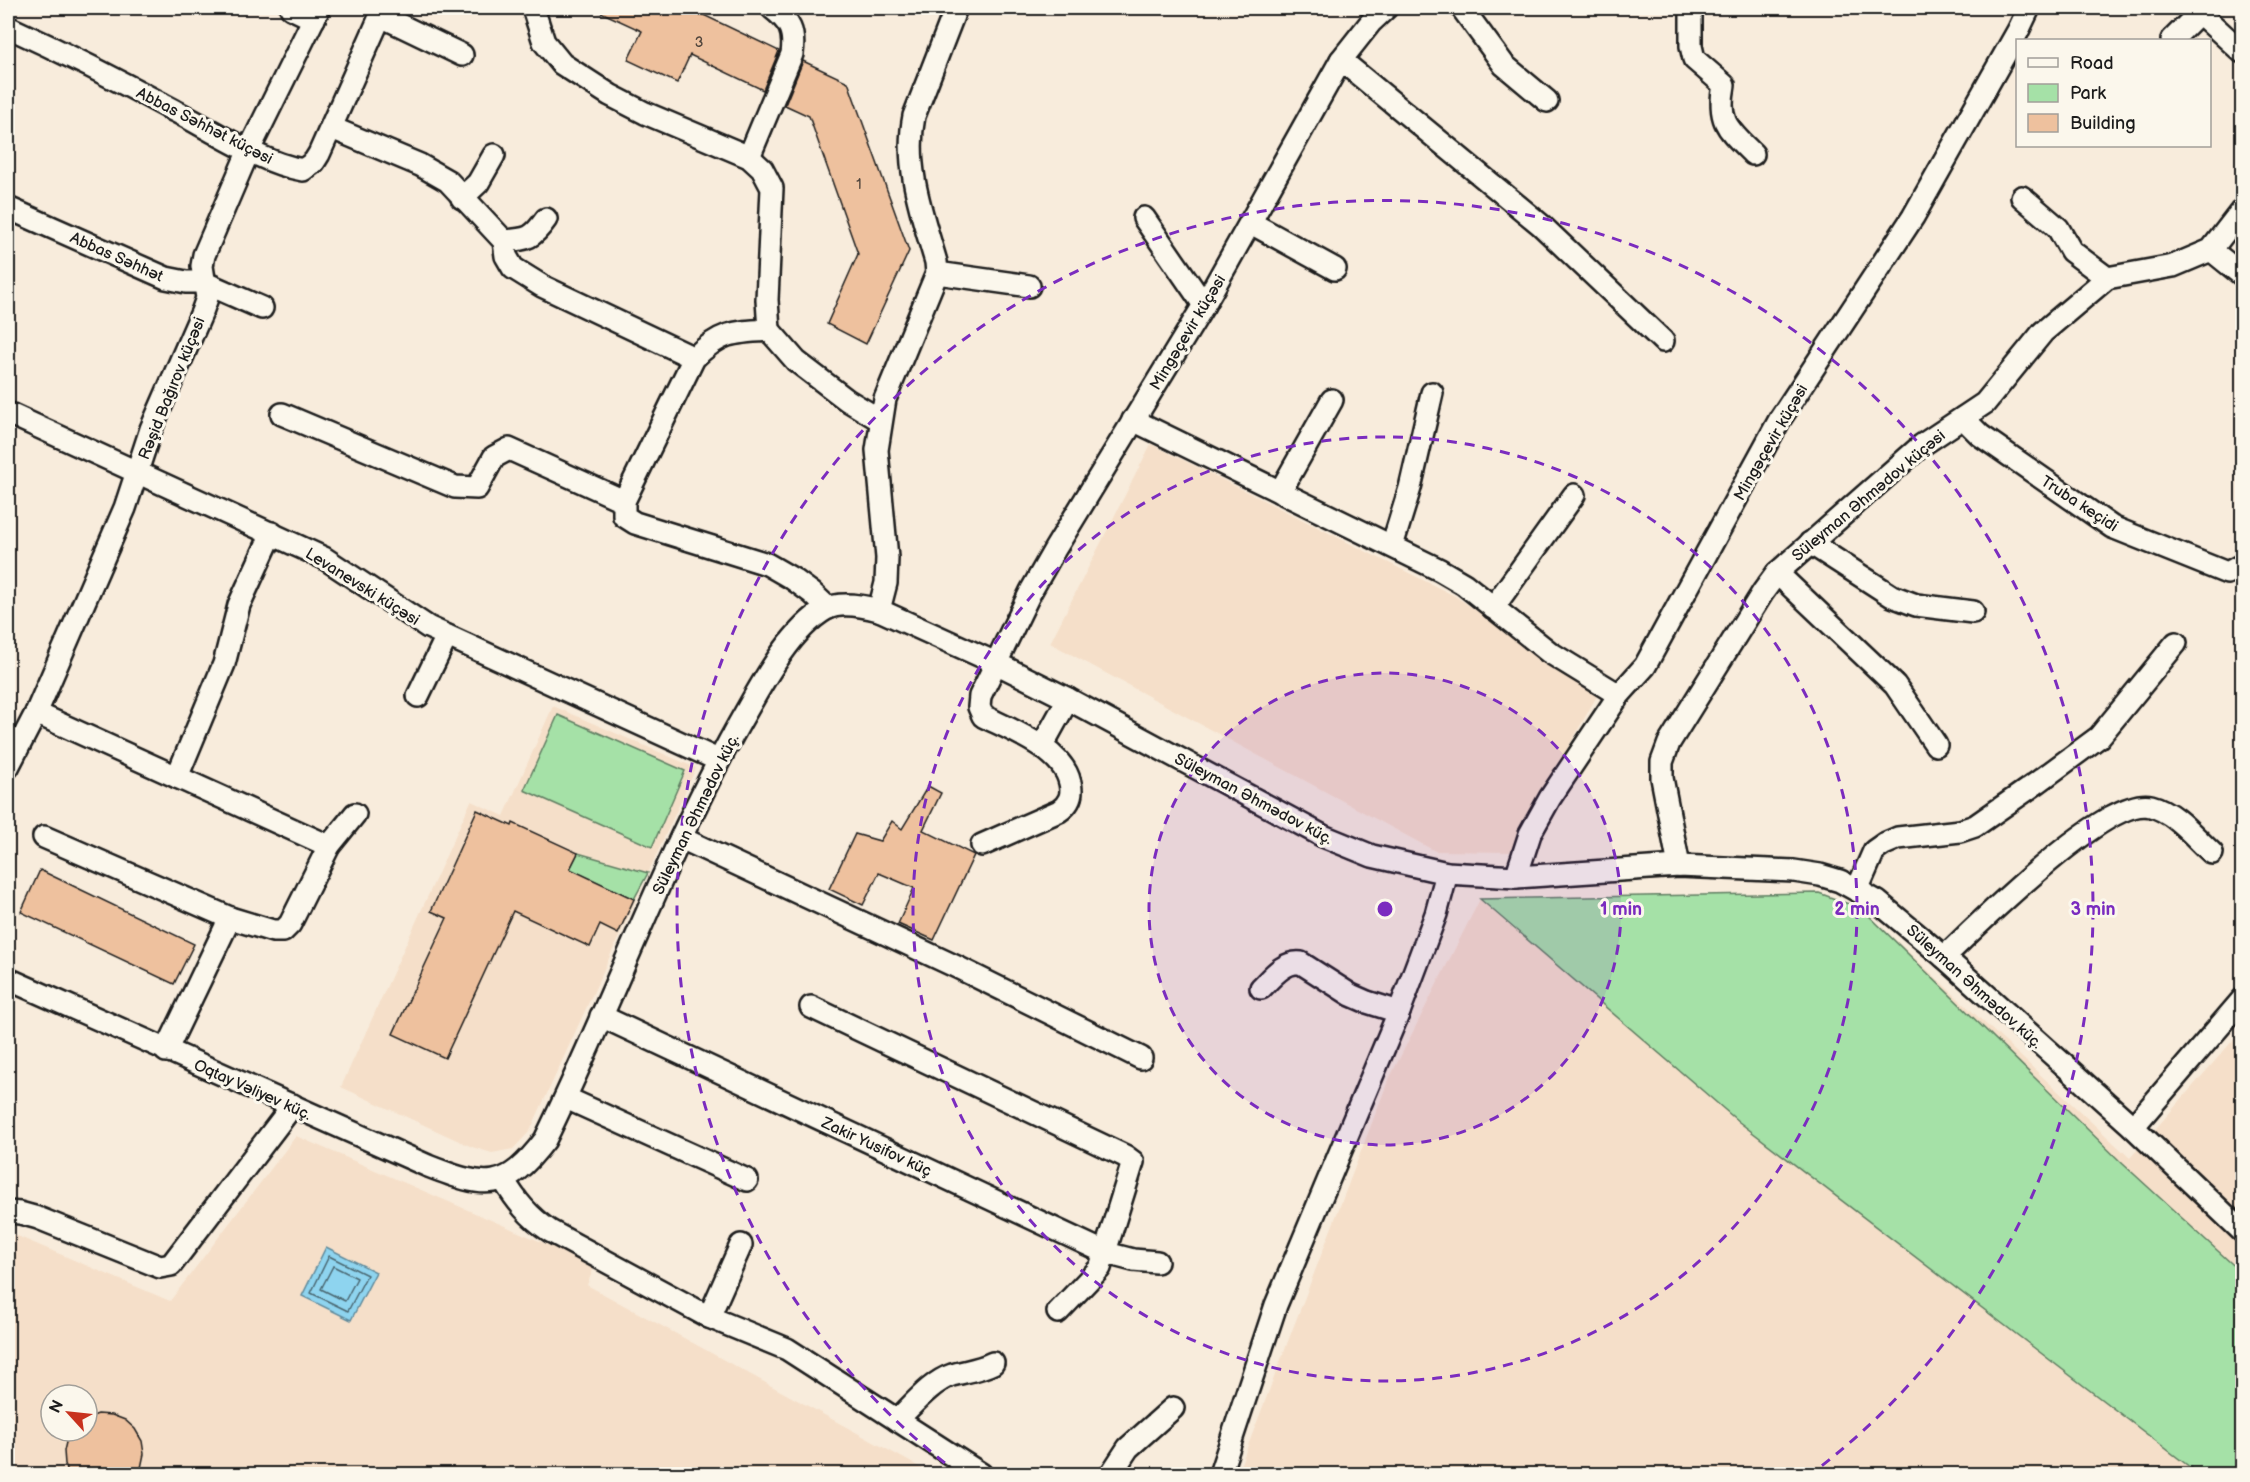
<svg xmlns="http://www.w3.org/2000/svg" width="2250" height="1482" font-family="'Balsamiq Sans',sans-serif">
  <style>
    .built { fill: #f5dfc9; fill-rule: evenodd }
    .green { fill: #a5e1a7; stroke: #607e62; stroke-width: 1.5 }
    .water { fill: #8ed4ef; stroke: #608a9b; stroke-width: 1.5 }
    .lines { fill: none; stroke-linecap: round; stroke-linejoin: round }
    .shore { stroke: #4a6670; stroke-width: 1.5 }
    .building { fill: #eec19e; stroke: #1c1c1c; stroke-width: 1.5 }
    .minor-casing { stroke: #1c1c1c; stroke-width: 26 }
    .minor { stroke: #fbf7ec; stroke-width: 21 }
    .ring { fill: none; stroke: #7b2cbf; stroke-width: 3; stroke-dasharray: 10 8 }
    .labels { text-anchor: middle; stroke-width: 6; stroke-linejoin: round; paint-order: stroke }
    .number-label { font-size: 14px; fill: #50453c }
    .street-label { font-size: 16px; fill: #1c1c1c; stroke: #fbf7ec }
    .centre { fill: #7b2cbf; stroke: #fbf7ec; stroke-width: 3 }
    .ring-label { font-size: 18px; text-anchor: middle; font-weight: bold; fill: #7b2cbf; stroke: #fbf7ec; stroke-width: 6; stroke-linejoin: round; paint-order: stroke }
  </style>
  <rect width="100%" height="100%" fill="#f8ecdc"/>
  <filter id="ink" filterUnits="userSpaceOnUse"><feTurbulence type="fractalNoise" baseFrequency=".0167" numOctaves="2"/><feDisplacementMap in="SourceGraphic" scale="12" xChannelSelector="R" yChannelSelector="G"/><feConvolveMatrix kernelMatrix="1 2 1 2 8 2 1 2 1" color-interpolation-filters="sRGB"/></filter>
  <g filter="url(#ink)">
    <g class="built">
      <path d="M1151,444L1455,596L1598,694L1510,852L1435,851L1050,643Z"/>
      <path d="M553,706L696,768L530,1131L513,1149L492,1153L472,1147L341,1087L471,801L504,816Z"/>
      <path d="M1819,893L1862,909L2130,1158L2242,1030V1474H1237L1388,1081L1480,899Z"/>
      <path d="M296,1136L595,1265L587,1285L932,1474H8V1232L170,1301ZM51,1395H87V1431H51Z"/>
    </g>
    <g class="green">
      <path d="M558,715L685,771L652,847L524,790Z"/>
      <path d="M578,853L648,873L634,899L570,869Z"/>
      <path d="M1819,893L1862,909L2123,1164L2242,1273V1474H2199L1739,1122L1480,899Z"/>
    </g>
    <path class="water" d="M326,1247L376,1272L351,1320L302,1296Z"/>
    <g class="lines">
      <g class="shore">
        <path d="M329,1256L367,1275L348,1311L311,1293Z"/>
        <path d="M333,1266L357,1278L345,1301L321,1289Z"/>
      </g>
    </g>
    <g class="building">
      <path d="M592,8H689L779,51L763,90L690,55L677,83L628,60L642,31Z"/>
      <path d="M803,61L848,82L909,251L866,344L827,324L858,254L809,116L785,105Z"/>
      <path d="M928,786L941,793L923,830L974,855L934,940L898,924L914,888L879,873L863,905L829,889L855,834L880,841L892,821L902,829Z"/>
      <path d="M477,810L512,826L513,823L578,853L570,869L634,899L618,934L600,925L590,947L513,911L445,1058L393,1034L447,918L431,911Z"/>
      <path d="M40,870L194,944L174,984L21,912Z"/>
      <path d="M98,1414L112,1415L125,1420L135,1429L142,1441L144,1454L141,1468L137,1474H69L65,1464L64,1451L67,1438L71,1431H87V1418Z"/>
    </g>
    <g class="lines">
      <g class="minor-casing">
        <g id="minor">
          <path d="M291,8L314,19"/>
          <path d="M533,8L544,42L562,64L610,95L645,113L749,157L762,169L772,188L767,300L769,330"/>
          <path d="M1462,8L1504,65L1547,101"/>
          <path d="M1691,8V46L1694,59L1724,85C1717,122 1728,129 1753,154"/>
          <path d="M2194,8L2242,52"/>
          <path d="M381,16L462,55"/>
          <path d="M8,27C65,53 120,81 175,111C212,130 263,164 303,170L314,162L319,154L384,8"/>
          <path d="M2172,40L2199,13"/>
          <path d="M1341,60L1541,225L1663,341"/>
          <path d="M332,128L420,165L448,181L504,241L506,256L513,268L542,286L694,358"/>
          <path d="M749,157L792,54C795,31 790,22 772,8"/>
          <path d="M2022,197L2058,228L2071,251L2107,278"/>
          <path d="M462,198L478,183L494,155"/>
          <path d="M8,208L166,278L186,282H203L262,308"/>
          <path d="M1144,218L1204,305"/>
          <path d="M1251,223L1335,269"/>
          <path d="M504,241C528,239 532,239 546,219"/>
          <path d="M2211,250L2242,275"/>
          <path d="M937,273L1029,286"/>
          <path d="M8,413L324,558L428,627L718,760"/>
          <path d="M282,414L455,487L477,488L494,457L509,449L624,501"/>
          <path d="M1963,418L1980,435L2112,527L2227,573L2242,565"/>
          <path d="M1133,420L1440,570L1464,584L1549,652L1619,695"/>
          <path d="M1280,492L1332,400"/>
          <path d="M1810,543L1892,596L1916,605L1973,612"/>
          <path d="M1392,546L1410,488L1432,393"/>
          <path d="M1777,573L1895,685L1936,745"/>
          <path d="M828,608L812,593L793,579L767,564L635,523L624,516V501L694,358C721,332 733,332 769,330L796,361L847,400L880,420"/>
          <path d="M1493,608L1574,495"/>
          <path d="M879,610L886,583L887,558L877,450L885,399L937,273L936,262C922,214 904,166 914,116L956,8"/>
          <path d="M418,696L447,636"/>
          <path d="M36,713L329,846"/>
          <path d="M1042,746L1068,699"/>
          <path d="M8,767L36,713L125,508L151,429L202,312L207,298L202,266L204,255L249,150L319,8"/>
          <path d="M177,777L224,664L239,605L272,533"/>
          <path d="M44,837L230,918L273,931H283L290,924L329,846L355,814"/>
          <path d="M681,838L959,968L1141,1058"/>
          <path d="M982,845L1059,811C1069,804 1073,795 1070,783C1063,749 1011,730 983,716L979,707L980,696L1031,591L1055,549L1204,305L1341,60L1371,22L1386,8"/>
          <path d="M1679,866L1662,778V762L1669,743L1763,592L1777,573L1922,445L1985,403L2043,332L2107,278L2173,266L2211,250L2242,210"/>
          <path d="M1516,877L1530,834L1550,798L1619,695L1645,666L1780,419L1913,217L2018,31L2029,8"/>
          <path d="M1857,890L1874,851L1884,844L1898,838L1960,831L1975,826L2038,782L2099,737L2176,643"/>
          <path d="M1944,957C1977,926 2107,795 2151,806C2175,812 2194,837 2212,853"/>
          <path d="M8,979L428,1166C487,1189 505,1192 545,1140C615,997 668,846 748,708C766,676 793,628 826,609C841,601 864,606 879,610L996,663L1068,699L1323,836L1372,856L1447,873L1516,877L1679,866L1794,871L1820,875L1840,881L1878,902L1944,957L2133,1127L2242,1231"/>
          <path d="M1261,988C1272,977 1284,961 1301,963L1351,995L1367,1002L1399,1012"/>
          <path d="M811,1007L1125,1156L1133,1162L1100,1268L1058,1312"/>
          <path d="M601,1016L1106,1253L1133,1260L1157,1262"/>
          <path d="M166,1051L230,918"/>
          <path d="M566,1098L747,1180"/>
          <path d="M2133,1127L2242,1000"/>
          <path d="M503,1179C516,1201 529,1217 550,1231L709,1317L787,1349L981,1474"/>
          <path d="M8,1212L20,1213L38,1218L160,1267L171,1265L293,1105"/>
          <path d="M709,1317L741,1245"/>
          <path d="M897,1420C913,1405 931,1382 952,1375C966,1371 979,1370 993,1363"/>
          <path d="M1111,1474L1128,1448L1173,1408"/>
          <path d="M1220,1474L1276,1305L1399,1012L1436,914L1447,873"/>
        </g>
      </g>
      <use href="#minor" class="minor"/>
    </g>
  </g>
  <circle cx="1385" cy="909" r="236" fill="#7b2cbf" fill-opacity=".12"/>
  <g class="ring">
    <circle cx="1385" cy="909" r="236"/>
    <circle cx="1385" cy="909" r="472"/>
    <path d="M959 1474A708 708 0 1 1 1811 1474"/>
  </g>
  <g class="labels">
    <g class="number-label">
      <text x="699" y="47">3</text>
      <text x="859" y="189">1</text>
    </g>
    <g class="street-label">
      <text transform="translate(205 125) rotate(27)" y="6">Abbas Səhhət küçəsi</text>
      <text transform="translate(117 256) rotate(24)" y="6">Abbas Səhhət</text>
      <text transform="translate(1187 332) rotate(-59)" y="6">Mingəçevir küçəsi</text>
      <text transform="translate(171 388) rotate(-68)" y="6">Rəşid Bağırov küçəsi</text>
      <text transform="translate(1770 442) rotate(-60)" y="6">Mingəçevir küçəsi</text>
      <text transform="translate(1868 495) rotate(-40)" y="6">Süleyman Əhmədov küçəsi</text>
      <text transform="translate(2080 503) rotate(33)" y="6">Truba keçidi</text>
      <text transform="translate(363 586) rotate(32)" y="6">Levanevski küçəsi</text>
      <text transform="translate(1254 798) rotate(28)" y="6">Süleyman Əhmədov küç.</text>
      <text transform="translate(695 814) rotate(-64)" y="6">Süleyman Əhmədov küç.</text>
      <text transform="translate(1975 986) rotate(42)" y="6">Süleyman Əhmədov küç.</text>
      <text transform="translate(253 1089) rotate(24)" y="6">Oqtay Vəliyev küç.</text>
      <text transform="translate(877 1146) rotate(25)" y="6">Zakir Yusifov küç</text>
    </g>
  </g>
  <circle cx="1385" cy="909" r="9" class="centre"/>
  <g class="ring-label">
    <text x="1621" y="915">1 min</text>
    <text x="1857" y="915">2 min</text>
    <text x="2093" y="915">3 min</text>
  </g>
  <rect width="2250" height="1482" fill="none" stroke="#fbf7ec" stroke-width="30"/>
  <rect x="15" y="15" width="2220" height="1452" fill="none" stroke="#1c1c1c" stroke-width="2" filter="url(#ink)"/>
  <rect x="2016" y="39" width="195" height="108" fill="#fbf7ec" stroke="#a29f99" stroke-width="1.5"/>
  <rect x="2028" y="58" width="30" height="9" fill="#fbf7ec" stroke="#a29f99" stroke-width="1.5"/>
  <text x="2070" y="69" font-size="18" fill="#1c1c1c">Road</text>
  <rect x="2028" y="84" width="30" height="18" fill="#a5e1a7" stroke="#a29f99" stroke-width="1.5"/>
  <text x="2070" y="99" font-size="18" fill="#1c1c1c">Park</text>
  <rect x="2028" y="114" width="30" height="18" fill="#eec19e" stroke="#a29f99" stroke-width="1.5"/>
  <text x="2070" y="129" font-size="18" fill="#1c1c1c">Building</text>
  <g transform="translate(69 1413) rotate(297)"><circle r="28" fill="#fbf7ec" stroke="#a29f99" stroke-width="1.5"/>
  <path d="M0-4.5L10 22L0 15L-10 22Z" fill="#c8321e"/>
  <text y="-9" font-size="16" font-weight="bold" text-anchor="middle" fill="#1c1c1c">N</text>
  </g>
</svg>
